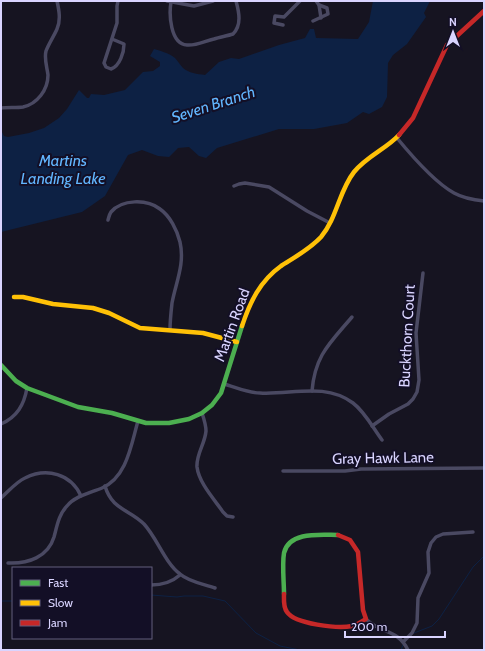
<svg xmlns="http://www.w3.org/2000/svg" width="485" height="651" font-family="Cabin,sans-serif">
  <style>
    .water { fill: #0d2144 }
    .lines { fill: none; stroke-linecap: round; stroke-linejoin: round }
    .stream { stroke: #0d2144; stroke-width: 1 }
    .street { stroke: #4a4962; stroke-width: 3.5 }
    .fast { stroke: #4caf50; stroke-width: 4.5 }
    .slow { stroke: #ffc107; stroke-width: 4.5 }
    .jam { stroke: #c62828; stroke-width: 4.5 }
    .labels { text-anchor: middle; stroke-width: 4; stroke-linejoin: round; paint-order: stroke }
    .street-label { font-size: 15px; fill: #d9d4ff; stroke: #130f26 }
    .water-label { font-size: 16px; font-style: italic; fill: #62b6ff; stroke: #130f26 }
  </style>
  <rect width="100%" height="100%" fill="#161421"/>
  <path class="water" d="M373,1H430L424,13L426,17L407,44L393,55L388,63L387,97L382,107L369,114L363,112L347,123L314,129H279L217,148L206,158L199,156L189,147L178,148L169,157L158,156L142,150L128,155L105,196L82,212L1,232V130L4,136L8,137L29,133L44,128L59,118L67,109L79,90L87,98H89L91,94L104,95L125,90L143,72L153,71L160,66V62L150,56L154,49C161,51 169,53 175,58C178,61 180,65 183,68C189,73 197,74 205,75L219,62L231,58L239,59L279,45L305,38L310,29H314L316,38L358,39L369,22Z"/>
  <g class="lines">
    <g class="stream">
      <path d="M151,595L177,597L184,596H203L225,601L256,633L280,646L300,650"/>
      <path d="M1,601H13"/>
      <path d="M414,633L432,626L439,619L473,567L484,556"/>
      <path d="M401,650L403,645"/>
    </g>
    <g class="street">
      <path d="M167,1L194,6L213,1"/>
      <path d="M171,2C169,14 170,44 187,45C196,46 205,41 214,39C220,37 227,36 233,34C242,25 239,12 236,1"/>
      <path d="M319,5L321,18"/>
      <path d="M313,21L328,14L327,8L319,5L316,1"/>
      <path d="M283,25L274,23L275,16L284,17L300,1"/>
      <path d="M112,39L124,44C124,52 120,66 111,69L106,67L104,63L117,23V6L118,1"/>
      <path d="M1,108C8,107 16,108 23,107C37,104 48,90 48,75C47,67 44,59 46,51C49,43 54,36 57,29C61,20 59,10 57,1"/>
      <path d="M397,138C411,155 434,182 454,193C463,198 474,200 484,201"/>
      <path d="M234,186L239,184L245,183L269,187L307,211L330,223"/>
      <path d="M108,220C109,217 109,215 111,212C122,199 147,199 160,209C170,216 177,230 180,242C185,264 176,282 172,303C171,312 170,321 170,330"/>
      <path d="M224,384C235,387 247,393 260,393C291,395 325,382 353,403C365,412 373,428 382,440"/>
      <path d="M312,391C315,355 330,343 352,317"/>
      <path d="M202,413C204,419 206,425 206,431C205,444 196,454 197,467C199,483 214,499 223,512L227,516L233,517"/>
      <path d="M1,424C17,417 24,405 27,388"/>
      <path d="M372,426L389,414L408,404L413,399L417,392L419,380L416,333L423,273"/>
      <path d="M283,471H345L361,469L484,468"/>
      <path d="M105,486C112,510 129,509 144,524C157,538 165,563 180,574C189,582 204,584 215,588"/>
      <path d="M1,498C9,491 16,482 25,478C47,467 71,474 81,496"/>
      <path d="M8,563C28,564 48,557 54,537C57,526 59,514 67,506C75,496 90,493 102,488C127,477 131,445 138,421"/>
      <path d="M151,585C162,585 172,582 180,575"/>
      <path d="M366,619C380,634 397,628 408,650"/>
      <path d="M403,642L412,633L417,623L418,598L429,573L428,552L431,543L436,537L443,534L473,532"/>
    </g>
    <g class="fast">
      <path d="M1,365L16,381L27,388L78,407L112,413L146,423H169L189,419L202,413L212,405L221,393L242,326"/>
      <path d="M284,594C284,582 282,565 284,553C289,531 321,535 338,535"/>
    </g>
    <g class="slow">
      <path d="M14,297H23L53,304L93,308L109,313L140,328L203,333L237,342"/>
      <path d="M242,326C250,302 260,281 281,266C295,257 310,249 321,237C337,218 339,191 354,172C367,156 386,149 399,135"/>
    </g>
    <g class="jam">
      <path d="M399,135L413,118L447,45L484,11"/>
      <path d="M284,594C284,599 283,607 287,612C295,624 338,629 352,626C357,625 362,621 366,619L363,610L358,552L350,540L338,535"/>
    </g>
  </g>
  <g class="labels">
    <g class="street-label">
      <text transform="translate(232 325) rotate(-70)" y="5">Martin Road</text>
      <text transform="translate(407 336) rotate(-87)" y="5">Buckthorn Court</text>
      <text transform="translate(383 458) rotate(-1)" y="5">Gray Hawk Lane</text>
    </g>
    <g class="water-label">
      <text transform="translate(213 104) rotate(-18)" y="6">Seven Branch</text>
      <text x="63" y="166">Martins<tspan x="63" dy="18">Landing Lake</tspan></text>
    </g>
  </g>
  <rect width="485" height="651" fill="none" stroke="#d9d4ff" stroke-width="4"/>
  <rect x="12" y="567" width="140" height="72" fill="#130f26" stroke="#625e7d"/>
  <rect x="20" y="580" width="20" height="6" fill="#4caf50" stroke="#625e7d"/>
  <text x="48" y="587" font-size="12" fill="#d9d4ff">Fast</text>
  <rect x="20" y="600" width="20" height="6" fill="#ffc107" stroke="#625e7d"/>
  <text x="48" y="607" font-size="12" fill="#d9d4ff">Slow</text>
  <rect x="20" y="620" width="20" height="6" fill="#c62828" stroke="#625e7d"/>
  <text x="48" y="627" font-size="12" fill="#d9d4ff">Jam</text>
  <g transform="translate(453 32)" stroke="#130f26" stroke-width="3" paint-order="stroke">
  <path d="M0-3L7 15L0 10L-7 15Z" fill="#d9d4ff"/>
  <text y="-6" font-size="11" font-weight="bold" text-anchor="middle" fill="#d9d4ff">N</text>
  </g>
  <path d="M345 631v6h100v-6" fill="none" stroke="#d9d4ff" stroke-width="2"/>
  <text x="351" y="631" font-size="12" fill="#d9d4ff" stroke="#130f26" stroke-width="3" paint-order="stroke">200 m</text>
</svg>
